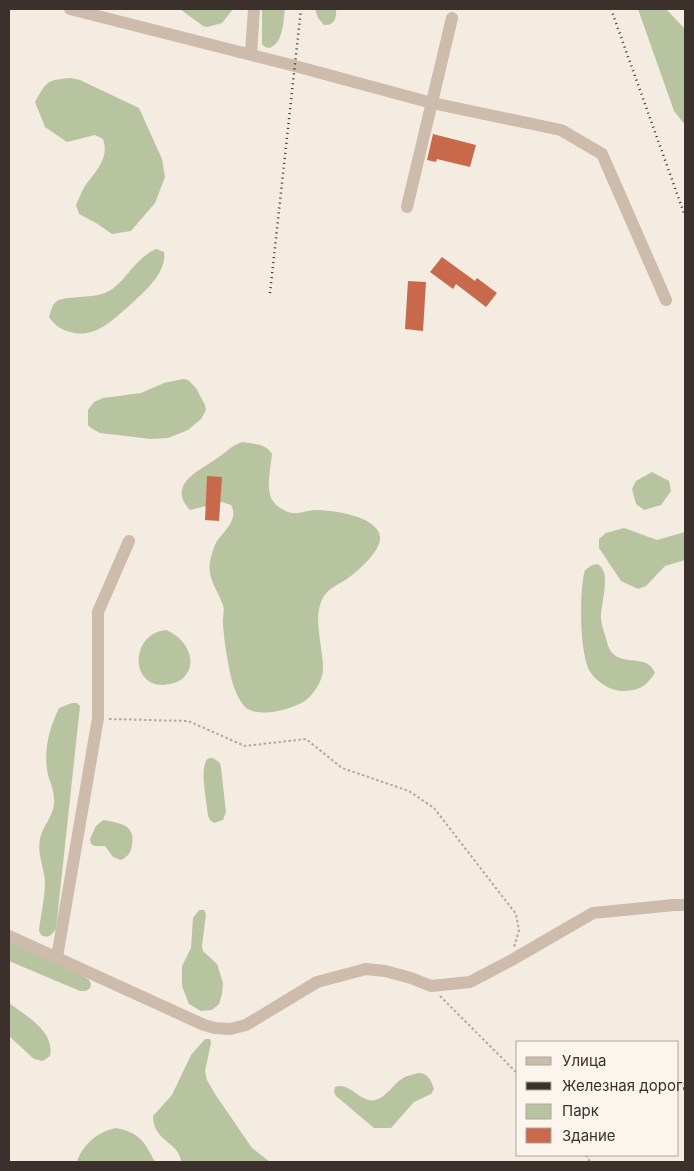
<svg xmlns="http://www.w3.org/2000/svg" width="694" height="1171" font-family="Inter,sans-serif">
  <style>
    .green { fill: #b8c4a0 }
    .building { fill: #c8694b }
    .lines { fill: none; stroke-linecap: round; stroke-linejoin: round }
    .path { stroke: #b9a596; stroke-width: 2; stroke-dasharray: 2.5 2.5; stroke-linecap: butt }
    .minor { stroke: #cdbbac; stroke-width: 12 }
    .rail { stroke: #3b302b; stroke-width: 2.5; stroke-dasharray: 1 4; stroke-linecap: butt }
  </style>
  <rect width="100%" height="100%" fill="#f4ebe1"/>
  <g class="green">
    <path d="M180,9H233L222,23L207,27L203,26Z"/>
    <path d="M262,9H285C283,22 284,41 270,48L265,47L262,44Z"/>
    <path d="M315,9H336C337,18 334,26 324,25L318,18Z"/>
    <path d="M638,9H666L685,29V125L674,111Z"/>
    <path d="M71,78L80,80L139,108L162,159L165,177L155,203L131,231L112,234L96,223L79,214L76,205C79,199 81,192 85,186C95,172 110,158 103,139L95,135L67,142L45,127L35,102C47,81 46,80 71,78Z"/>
    <path d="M156,249L164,252C167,273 144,292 130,305C114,319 97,337 74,333C62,330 56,327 49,317C51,311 52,303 59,300C69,296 90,298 102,294C122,289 134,258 156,249Z"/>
    <path d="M183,379L188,380L196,388L205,405L206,410L201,419L188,430L168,438L151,439L100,433L91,428L88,425V410L94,402L103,398L141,393L164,383Z"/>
    <path d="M242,442C252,444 266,443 272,454C271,467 266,486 271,498C275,506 285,512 292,513C300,514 308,510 315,510C333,510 378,516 380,537C381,551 358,571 348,578C340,584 330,587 324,596C311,617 324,648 323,671C322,681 314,694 306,700C294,709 258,719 245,707C241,703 236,693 234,687C229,673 224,640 223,624C222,618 225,611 223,605C218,591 207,578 210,562C211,556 214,546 217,541C225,530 239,519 231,505L222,502L190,510C167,485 197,472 216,459C225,453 231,446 242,442Z"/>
    <path d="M652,472L669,481L671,491L661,505L644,510L636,504L632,489L636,481Z"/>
    <path d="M624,528L657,540L685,532V560L665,566L646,586L638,589L621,581L599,548V539L606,533Z"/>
    <path d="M597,564C613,571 600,605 601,619C602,627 605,635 607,642C614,672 647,650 655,673C645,687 641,690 623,691C611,691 598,683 591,673C579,657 579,589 585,570L592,565Z"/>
    <path d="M166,630C185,637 201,663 182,679C177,683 170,684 164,685C129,686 131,633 166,630Z"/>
    <path d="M72,703H77L80,706L56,929C51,935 49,939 41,935L39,930C41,914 45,897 45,881C44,867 37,854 40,839C42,827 53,817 54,804C55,794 51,784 48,775C43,751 49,729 59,708Z"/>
    <path d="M213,758L220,763L221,768L226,812L223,820L214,823L210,820L208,816C207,803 200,772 206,761C208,758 209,758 213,758Z"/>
    <path d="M103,820C119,823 136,824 132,845C131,852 128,857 121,860L113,857L105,846H95L91,844L90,839L96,826Z"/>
    <path d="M199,910H204L206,914L202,946L203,951L217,964L223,983L222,994L219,1004L212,1010L201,1011L189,1004L182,986V966L191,948L193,918Z"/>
    <path d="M9,940L63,963L89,980L91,984L90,988L86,991H80L9,961Z"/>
    <path d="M9,1003C26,1016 55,1031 50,1056L43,1061L34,1059L9,1036Z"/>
    <path d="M205,1039H210L211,1043L205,1071L207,1080L215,1094L252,1148L270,1162H181C180,1142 153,1142 153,1116L172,1095L191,1055Z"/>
    <path d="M418,1073C428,1073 431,1080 434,1089L431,1094L414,1102L391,1128H374L336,1096L334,1092L335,1087C349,1081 360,1103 375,1100C387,1097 393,1084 403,1078C407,1075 413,1075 418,1073Z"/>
    <path d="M116,1128C140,1133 144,1141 155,1162H77C82,1145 99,1131 116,1128Z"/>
  </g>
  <g class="building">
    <path d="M433,134L476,145L470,167L437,159L436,162L427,160Z"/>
    <path d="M442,257L475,281L477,278L497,293L486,307L456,284L453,289L430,272Z"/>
    <path d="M408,281L426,282L423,331L405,329Z"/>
    <path d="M207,476L222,477L219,521L205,520Z"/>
  </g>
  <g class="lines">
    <g class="path">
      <path d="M109,719L188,721L245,746L306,739L342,768L409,791L434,808L516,914L519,930L514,947"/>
      <path d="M440,996L518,1074"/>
      <path d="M586,1155L590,1162"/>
    </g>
    <g class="minor">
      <path d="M70,9L295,66L432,103L561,130L602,154L666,300"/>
      <path d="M251,54L254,9"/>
      <path d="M407,207L452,18"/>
      <path d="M9,936L204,1025L215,1028L230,1029L246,1025L317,982L366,969L385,971L411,978L431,986L470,982L510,961L593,913L674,905H685"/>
      <path d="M57,957L98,718V612L129,541"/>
    </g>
    <g class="rail">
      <path d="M611,9L685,216"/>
      <path d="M270,293L301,9"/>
    </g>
  </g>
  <rect width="694" height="1171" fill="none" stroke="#3b302b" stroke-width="20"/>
  <rect x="516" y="1041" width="162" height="115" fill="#fbf5ee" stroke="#aea6a0"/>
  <rect x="526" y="1057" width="25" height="8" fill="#cdbbac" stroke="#aea6a0"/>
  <text x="562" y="1066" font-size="15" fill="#3b302b">Улица</text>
  <rect x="526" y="1082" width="25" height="8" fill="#3b302b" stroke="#aea6a0"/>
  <text x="562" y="1091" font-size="15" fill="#3b302b">Железная дорога</text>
  <rect x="526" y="1104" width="25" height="15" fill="#b8c4a0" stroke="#aea6a0"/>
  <text x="562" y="1116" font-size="15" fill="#3b302b">Парк</text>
  <rect x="526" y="1128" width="25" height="15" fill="#c8694b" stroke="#aea6a0"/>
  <text x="562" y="1141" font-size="15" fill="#3b302b">Здание</text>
</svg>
